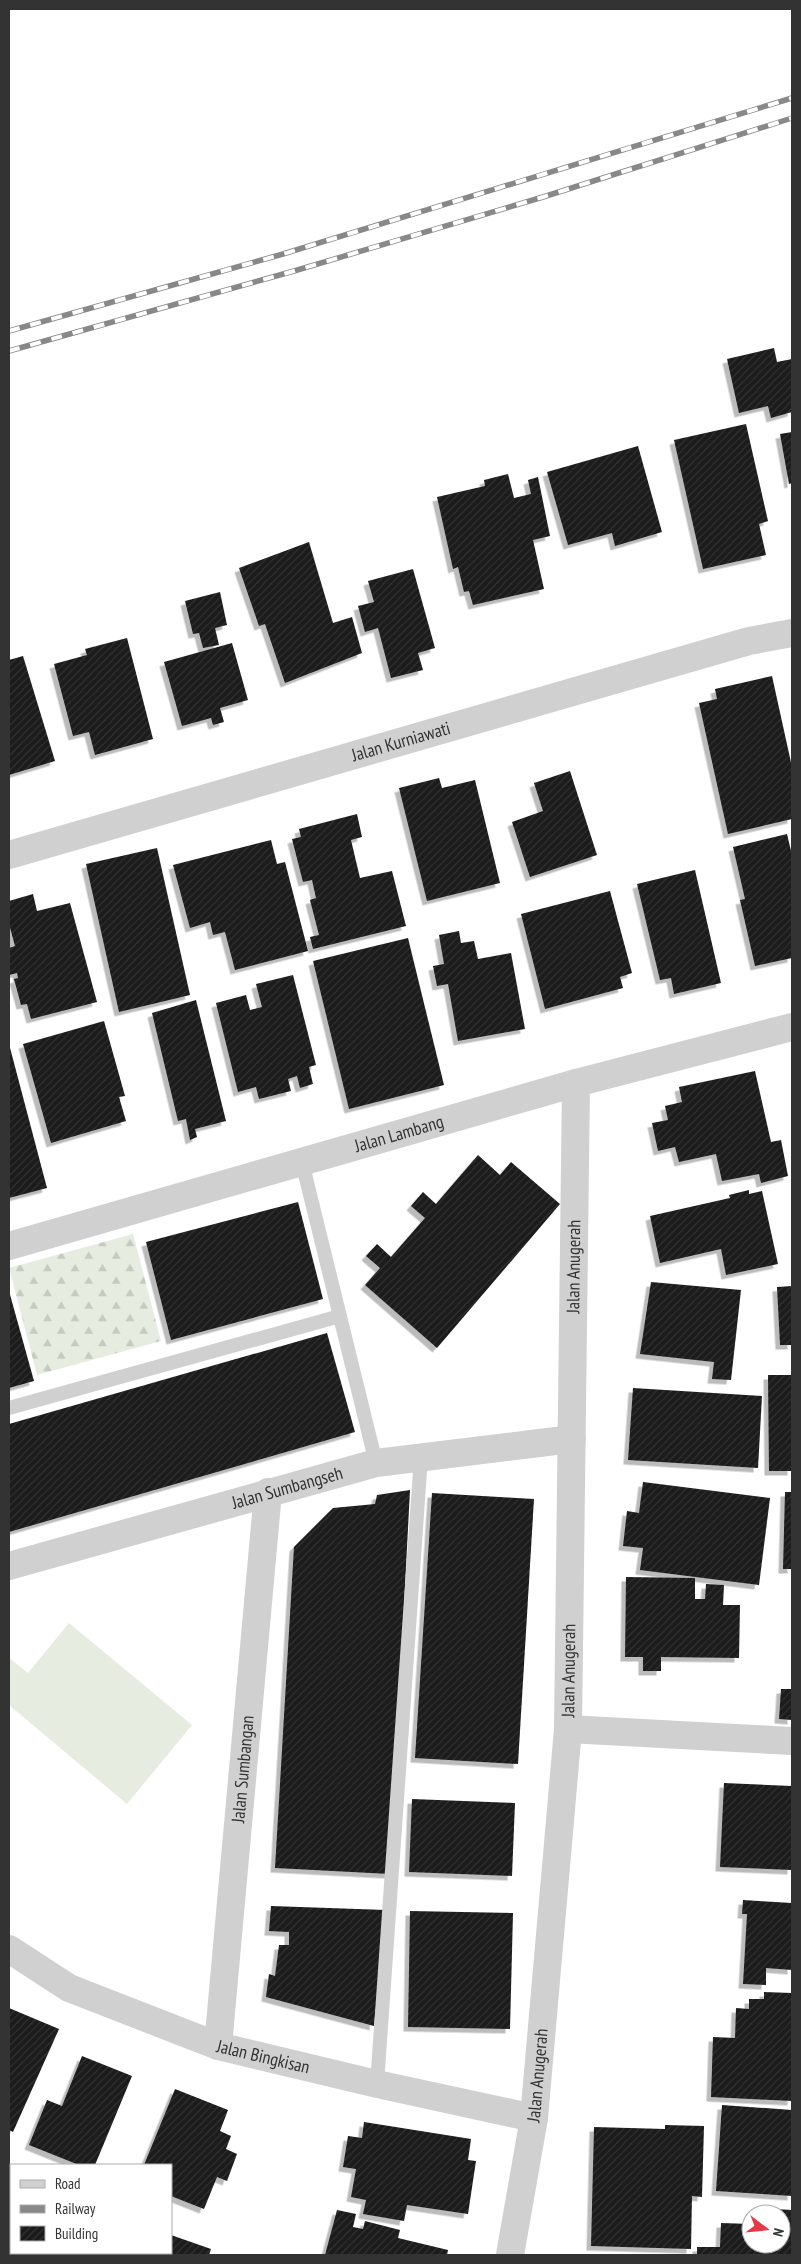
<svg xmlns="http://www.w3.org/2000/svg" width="801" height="2264" font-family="'PT Sans Narrow',sans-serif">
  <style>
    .forest { fill: url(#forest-firs) }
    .pitch { fill: #e6ecdf }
    .building { fill: url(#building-hatch); filter: url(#shadow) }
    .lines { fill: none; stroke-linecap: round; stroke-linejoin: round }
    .service { stroke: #d0d0d0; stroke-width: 14 }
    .minor { stroke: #d0d0d0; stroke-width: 28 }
    .rail-casing { stroke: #888; stroke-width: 5.5 }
    .rail { stroke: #fff; stroke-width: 4; stroke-dasharray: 11; stroke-linecap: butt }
    .labels { text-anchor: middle; stroke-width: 5; stroke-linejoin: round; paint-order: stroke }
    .street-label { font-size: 18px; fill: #333; stroke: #fff }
  </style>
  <defs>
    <pattern id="forest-firs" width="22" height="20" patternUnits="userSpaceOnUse" patternTransform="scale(1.25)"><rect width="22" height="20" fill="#e6ecdf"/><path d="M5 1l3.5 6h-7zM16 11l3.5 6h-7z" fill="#c6cbc0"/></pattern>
    <pattern id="building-hatch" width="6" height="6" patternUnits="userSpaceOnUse" patternTransform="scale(1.25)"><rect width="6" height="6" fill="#1a1a1a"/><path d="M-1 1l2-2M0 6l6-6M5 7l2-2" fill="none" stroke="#333"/></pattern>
    <filter id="shadow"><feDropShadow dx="-4.5" dy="4.5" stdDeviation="0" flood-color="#0004"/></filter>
  </defs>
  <rect width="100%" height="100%" fill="#fff"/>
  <path class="forest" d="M133,1234L161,1341L37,1375L9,1268Z"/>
  <path class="pitch" d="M69,1623L192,1725L127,1804L9,1705V1658L28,1673Z"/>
  <g class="building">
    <path d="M774,348L777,362L792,359V412L771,418L768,406L739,413L727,359Z"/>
    <path d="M746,424L768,521L759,524L766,555L703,569L674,440Z"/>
    <path d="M792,432V483L789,484L780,434Z"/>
    <path d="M638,446L662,532L615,546L612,533L568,545L547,472Z"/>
    <path d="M508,474L514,498L531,494L528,480L538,477L550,536L533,540L544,589L473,605L469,591L464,592L458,567L453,569L437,497L485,486L484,480Z"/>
    <path d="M309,542L333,623L352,617L362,653L285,683L265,624L259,626L239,568Z"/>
    <path d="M413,569L435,648L418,653L423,670L391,678L378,628L365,632L358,606L374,602L368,581Z"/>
    <path d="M220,592L227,625L215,628L219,645L203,648L199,633L193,634L185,601Z"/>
    <path d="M127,638L153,739L95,755L89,732L73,736L54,664L87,655L85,649Z"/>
    <path d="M232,643L248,700L220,708L224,722L213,725L211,718L182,726L164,662Z"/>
    <path d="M23,656L55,761L9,775V660Z"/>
    <path d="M772,676L792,767V819L728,834L699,703L717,699L715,689Z"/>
    <path d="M570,771L597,855L530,877L512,822L543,811L534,783Z"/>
    <path d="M439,778L442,788L475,780L500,883L427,901L399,788Z"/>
    <path d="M357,814L362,837L351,840L360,878L392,871L406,926L313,949L310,937L319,935L310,900L316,898L312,880L303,882L292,839L301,837L299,829Z"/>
    <path d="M787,834L792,855V958L755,966L740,900L745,899L733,847Z"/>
    <path d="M271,840L277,864L285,862L308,951L235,970L225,932L213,935L210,922L190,928L173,865Z"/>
    <path d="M157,848L190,995L119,1012L86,864Z"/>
    <path d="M695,870L721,983L674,994L671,978L660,980L637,884Z"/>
    <path d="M610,891L632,973L620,977L623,988L545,1009L521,914Z"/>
    <path d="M33,894L37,911L70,903L97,1002L31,1019L27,1004L21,1005L14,979L18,978L17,973L9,975V948L15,946L9,924V901Z"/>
    <path d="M459,931L461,943L474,941L478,959L511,953L525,1029L458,1041L448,984L437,986L433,966L444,964L439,935Z"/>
    <path d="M408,938L444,1085L349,1109L313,961Z"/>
    <path d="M293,975L316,1065L309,1067L313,1084L300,1088L297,1076L288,1079L291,1091L259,1099L256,1087L238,1092L216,1003L246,995L250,1010L262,1007L256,984Z"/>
    <path d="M196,1000L226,1121L195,1129L197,1137L190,1140L186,1119L178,1121L152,1013Z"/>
    <path d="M104,1021L125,1096L119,1097L126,1121L51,1143L23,1044Z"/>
    <path d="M9,1044L47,1188L9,1198Z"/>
    <path d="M755,1071L771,1142L781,1140L788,1176L761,1183L759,1174L722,1181L716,1154L679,1162L675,1147L658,1151L652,1123L668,1120L665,1106L682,1102L679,1087Z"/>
    <path d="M478,1155L500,1175L511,1162L560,1204L437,1348L365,1285L380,1268L366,1256L377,1244L391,1257L425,1218L411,1206L423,1192L436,1204Z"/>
    <path d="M749,1190V1194L762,1191L778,1264L726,1275L721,1249L660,1263L650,1216L730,1198L729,1195Z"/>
    <path d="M298,1202L323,1299L171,1340L146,1242Z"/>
    <path d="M651,1282L741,1290L731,1380L712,1379L714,1362L640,1354Z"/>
    <path d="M792,1286V1345H780L777,1287Z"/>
    <path d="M9,1291L34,1381L9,1388Z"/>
    <path d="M327,1333L355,1432L9,1532V1424Z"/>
    <path d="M768,1375H792V1471H769Z"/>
    <path d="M633,1388L762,1396L758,1468L628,1460Z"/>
    <path d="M643,1482L770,1498L759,1585L640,1570L643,1548L623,1546L627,1511L639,1513Z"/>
    <path d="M410,1490L390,1874L275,1868L294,1547L333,1508L375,1504L377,1495Z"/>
    <path d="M785,1492H792V1569H783Z"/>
    <path d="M432,1493L534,1499L518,1764L415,1758Z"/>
    <path d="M626,1577L695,1578V1599H705L706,1584L724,1585L723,1605H740L739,1658L661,1657V1671H643V1657H625Z"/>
    <path d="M781,1689H792V1720L779,1719Z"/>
    <path d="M724,1783L792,1786V1870L720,1867Z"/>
    <path d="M412,1799L515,1803L512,1876L409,1872Z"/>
    <path d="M743,1900L792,1903V1970L766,1968V1985L743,1984L747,1914H742Z"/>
    <path d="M271,1906L386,1910L374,2026L266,1997L269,1974L275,1976L279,1945H289V1932L269,1931Z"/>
    <path d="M410,1911L513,1913L510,2029L408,2027Z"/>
    <path d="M764,1992L792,1993V2101L711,2097L713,2037L735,2038L736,2008L749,2009V1999H764Z"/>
    <path d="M9,2008L59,2029L13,2132L9,2130Z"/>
    <path d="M82,2056L132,2076L95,2165H79L29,2145L47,2100L62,2106Z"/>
    <path d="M175,2089L228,2110L220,2131L231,2136L226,2149L237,2154L227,2181L217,2177L204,2209L171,2196V2165H144Z"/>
    <path d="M722,2105L792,2110V2196L716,2191Z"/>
    <path d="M364,2122L471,2139L468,2160L476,2161L468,2214L407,2205L404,2221L363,2214L366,2200L351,2197L356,2169L343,2167L348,2136L362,2138Z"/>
    <path d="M665,2125L704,2126L702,2197L692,2196L691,2249L591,2246L594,2127L665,2129Z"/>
    <path d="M775,2209L792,2210V2255H697V2247H720L721,2223L751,2224V2244H781V2214H775Z"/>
    <path d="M337,2210L356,2214L353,2227L363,2229L365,2221L400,2230L398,2238L448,2250L447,2255H325Z"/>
    <path d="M171,2235L211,2249L209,2255H127L128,2253H171Z"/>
    <path d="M15,2253H72L71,2255H22Z"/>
  </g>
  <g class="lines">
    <g class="service">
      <path d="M302,1162L376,1463"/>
      <path d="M9,1408L340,1316"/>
      <path d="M377,2084L421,1457"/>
    </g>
    <g class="minor">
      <path id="s1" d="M9,855L749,641L792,633"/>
      <path id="s2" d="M9,1246L576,1083L792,1027"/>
      <path id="s3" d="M9,1566L376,1463L572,1439"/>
      <path d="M568,1729L792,1741"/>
      <path id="s4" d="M9,1949L69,1988L218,2046L377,2084L534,2118"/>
      <path id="s5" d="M218,2046L268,1492"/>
      <path id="s6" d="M510,2255L534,2118L568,1729L576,1083"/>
    </g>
    <g class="rail-casing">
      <g id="rail">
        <path d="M9,331L283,254L792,98"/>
        <path d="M9,351L294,271L543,197L792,118"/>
      </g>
    </g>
    <use href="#rail" class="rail"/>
  </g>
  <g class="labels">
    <g class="street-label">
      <text dy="6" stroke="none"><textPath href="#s1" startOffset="408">Jalan Kurniawati</textPath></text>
      <text dy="6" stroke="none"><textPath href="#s2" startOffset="406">Jalan Lambang</textPath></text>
      <text dy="6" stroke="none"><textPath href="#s6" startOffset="992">Jalan Anugerah</textPath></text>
      <text dy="6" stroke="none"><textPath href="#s3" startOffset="289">Jalan Sumbangseh</textPath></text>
      <text dy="6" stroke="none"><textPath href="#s6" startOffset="588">Jalan Anugerah</textPath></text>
      <text dy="6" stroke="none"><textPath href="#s5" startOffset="278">Jalan Sumbangan</textPath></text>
      <text dy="6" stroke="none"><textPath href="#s4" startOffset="278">Jalan Bingkisan</textPath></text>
      <text dy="6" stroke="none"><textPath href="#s6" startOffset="182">Jalan Anugerah</textPath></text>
    </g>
  </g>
  <rect width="801" height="2264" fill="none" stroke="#333333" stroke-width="20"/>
  <rect x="10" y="2164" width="162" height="90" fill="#ffffff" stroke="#adadad"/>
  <rect x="20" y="2180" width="25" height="8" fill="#d0d0d0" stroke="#adadad"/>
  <text x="55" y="2189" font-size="15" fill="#333333">Road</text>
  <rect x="20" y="2205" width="25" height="8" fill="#888888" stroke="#adadad"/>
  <text x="55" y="2214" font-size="15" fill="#333333">Railway</text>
  <rect x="20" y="2226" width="25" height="15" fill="url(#building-hatch)" stroke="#adadad"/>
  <text x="55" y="2239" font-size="15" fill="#333333">Building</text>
  <g transform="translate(766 2229) rotate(106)"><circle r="24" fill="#ffffff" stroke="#adadad"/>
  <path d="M0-4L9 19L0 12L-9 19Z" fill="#e63946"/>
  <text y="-8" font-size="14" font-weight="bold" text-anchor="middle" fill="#333333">N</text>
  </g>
</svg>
